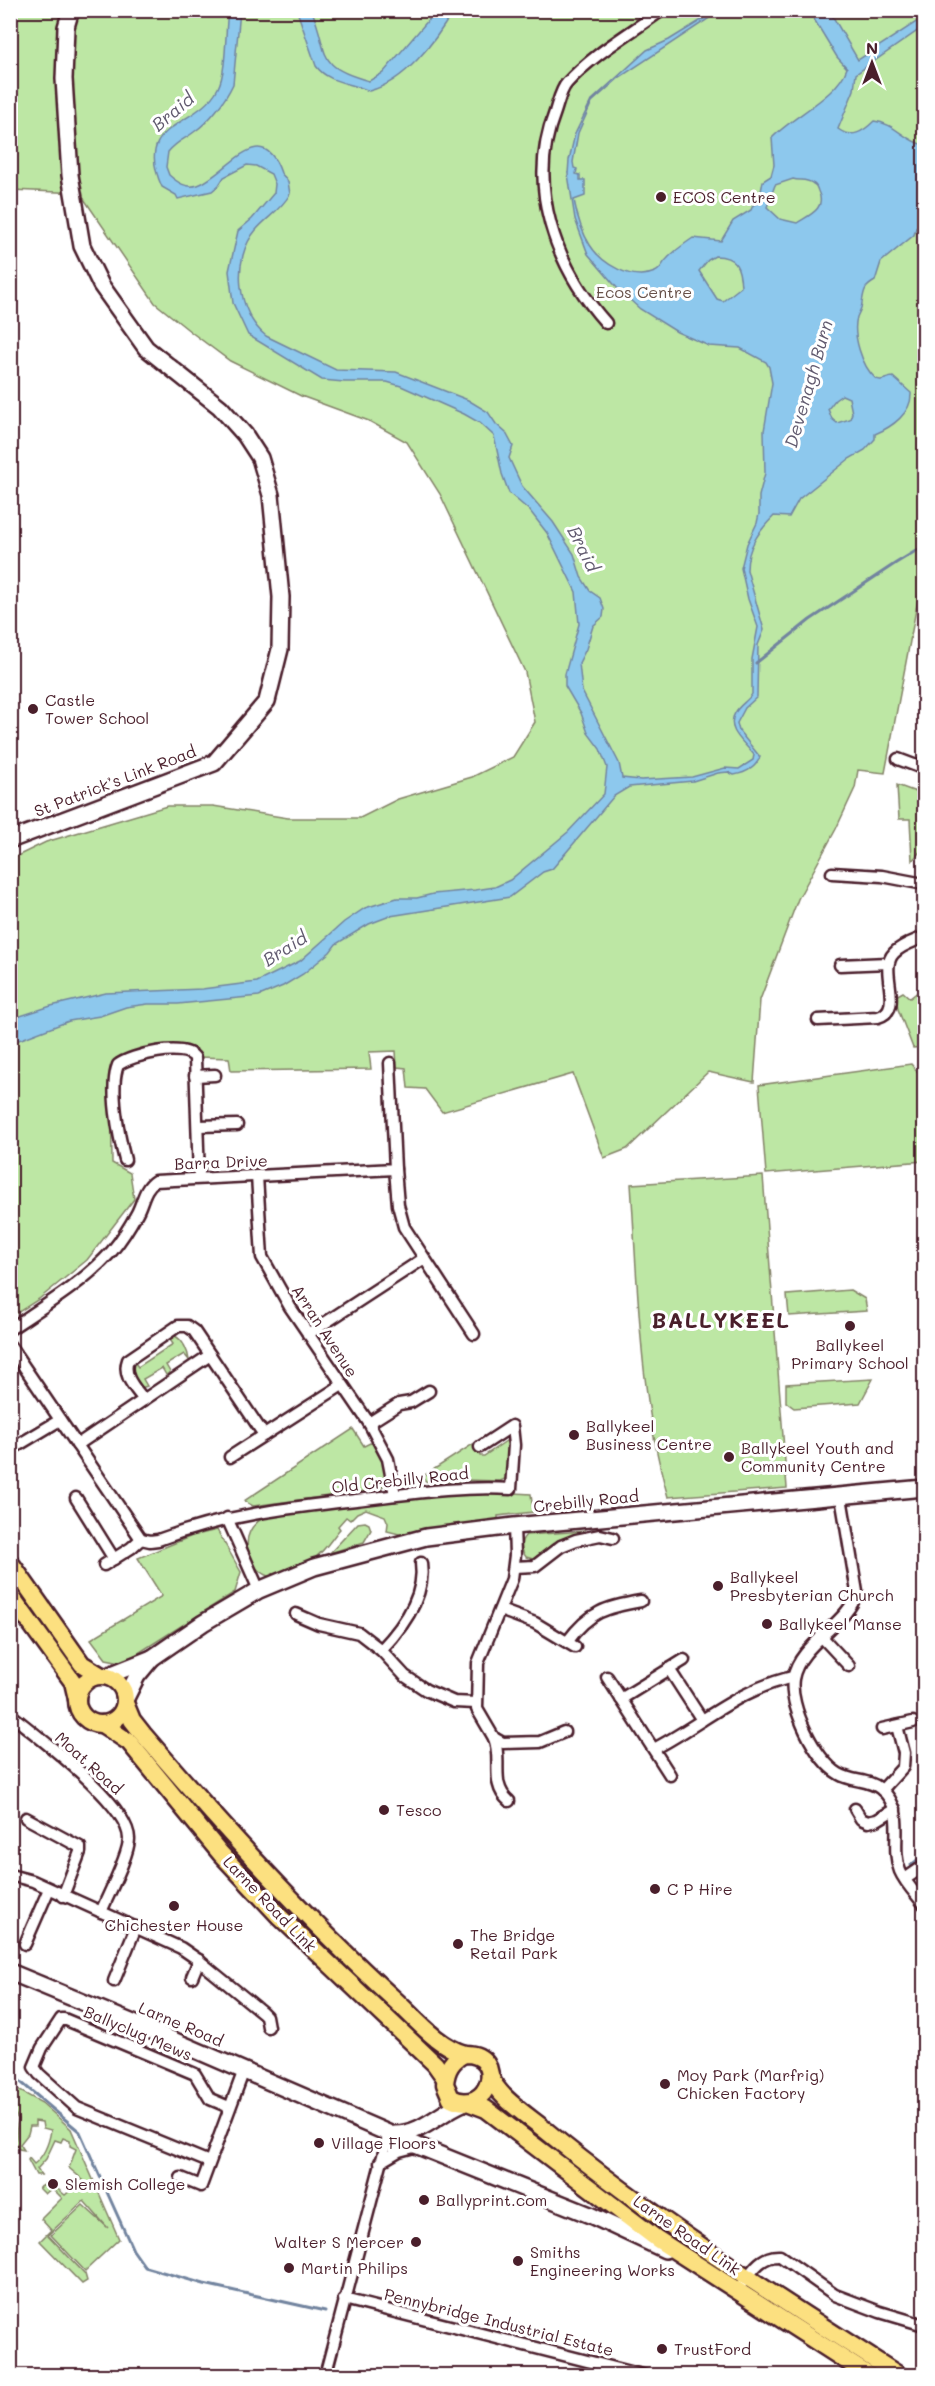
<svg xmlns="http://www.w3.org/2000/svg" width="935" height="2386" font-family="Mali,sans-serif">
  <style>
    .green { fill: #bde7a4; stroke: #848368; stroke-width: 1.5 }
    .water { fill: #8dc8ed; stroke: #72849f; stroke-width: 1.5; fill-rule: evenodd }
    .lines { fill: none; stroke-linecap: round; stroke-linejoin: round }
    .stream { stroke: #72849f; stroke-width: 3 }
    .street-casing { stroke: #4a1f2b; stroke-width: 15 }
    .secondary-casing { stroke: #4a1f2b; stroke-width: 20 }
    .primary-casing { stroke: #4a1f2b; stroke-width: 21 }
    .street { stroke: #fff; stroke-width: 10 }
    .secondary { stroke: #fff; stroke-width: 15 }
    .primary { stroke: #fce080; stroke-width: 16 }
    .poi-dot { fill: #4a1f2b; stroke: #fff; stroke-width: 2 }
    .labels { text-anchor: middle; stroke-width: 6; stroke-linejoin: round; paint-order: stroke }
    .poi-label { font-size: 16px; fill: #4a1f2b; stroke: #fff; text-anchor: start }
    .park-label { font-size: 16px; fill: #675149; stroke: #fff }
    .street-label { font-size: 16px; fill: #4a1f2b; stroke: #fff }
    .water-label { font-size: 18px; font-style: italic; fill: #615a6f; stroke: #fff }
    .district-label { font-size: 22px; font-weight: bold; letter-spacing: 1.5px; fill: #4a1f2b; stroke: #fff }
  </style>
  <rect width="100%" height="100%" fill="#fff"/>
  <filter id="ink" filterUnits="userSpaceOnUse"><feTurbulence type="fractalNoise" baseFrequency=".0167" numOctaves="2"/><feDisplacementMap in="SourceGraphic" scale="12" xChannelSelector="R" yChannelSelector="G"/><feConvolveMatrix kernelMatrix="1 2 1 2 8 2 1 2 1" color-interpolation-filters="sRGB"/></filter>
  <g filter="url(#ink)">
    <g class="green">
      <path d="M10,11H924V583H921L885,773L858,770L855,788L836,829L798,899L760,1000L754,1082L708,1072L627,1149L604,1158L573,1074L442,1112L425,1089L408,1088L406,1068L397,1067L396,1051L369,1052L371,1069L231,1071L229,1058L199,1057L197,1049L193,1048L156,1046L116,1058L111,1069L112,1163L130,1173L134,1199L87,1260L39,1299L11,1317V859L46,842L167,806H213L288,818H360L398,799L472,777L513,757L535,722L525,672L440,494L407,442L369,421L301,396L230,361L191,332L155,303L80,193L11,190Z"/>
      <path d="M924,774V847L912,861L910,819H899L897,785L916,792Z"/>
      <path d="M924,987V1047L913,1048L898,1009L896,996L903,992L910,998Z"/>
      <path d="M911,1064L922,1077L924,1161L766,1174L759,1085Z"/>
      <path d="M763,1176L787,1488L668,1497C639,1396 638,1288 631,1184Z"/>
      <path d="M850,1290L865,1299L867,1311L789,1316L787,1295Z"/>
      <path d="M175,1336C183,1340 188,1351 189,1360L184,1354L166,1365L170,1372L166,1375L162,1368L143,1379L147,1386L141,1388L130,1372L133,1360L138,1367L173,1344L168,1337Z"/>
      <path d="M873,1379L860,1403L794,1408L786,1402V1384Z"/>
      <path d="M353,1429L364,1446L370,1443L375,1444C383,1457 392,1476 381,1489L253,1506L244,1501Z"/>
      <path d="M506,1441L510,1443L508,1475L505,1479L500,1481L465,1480L433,1483L426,1481L422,1477L473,1444L480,1456H484Z"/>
      <path d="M478,1491L531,1494L533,1512L498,1516V1522L430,1529L403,1535L387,1531L388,1523L385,1516L366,1509L357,1513L350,1520L346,1517L338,1526L340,1529C332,1538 326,1549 316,1557C311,1562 302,1564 296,1567C289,1570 281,1575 274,1576C253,1580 228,1530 270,1515Z"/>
      <path d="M365,1522L369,1524L371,1530L364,1542L330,1553L358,1523Z"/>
      <path d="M217,1530L241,1572L235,1592L129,1659L121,1662L106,1659L91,1639L162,1596L138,1558L192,1536Z"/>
      <path d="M585,1531L558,1540L533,1559L526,1557C521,1550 519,1542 526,1535Z"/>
      <path d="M11,2086L42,2103L71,2129L119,2239L85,2271L51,2235L83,2205L108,2228L84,2201L48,2235L85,2274L87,2281L82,2284L40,2241L51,2230L41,2219L62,2198L52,2188L45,2194L39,2188L49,2182L65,2195L83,2180L69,2168L76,2149L70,2146V2141L63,2138L61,2142L55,2140L46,2159L37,2169L41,2175H36L28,2160L29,2158L34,2164C44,2156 49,2143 51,2130L43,2128L42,2122L35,2121V2126H30L28,2134L20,2144L24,2150L19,2149L15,2142L18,2119L11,2107Z"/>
    </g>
    <g class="water">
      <path d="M228,11H240L233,84C225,101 210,121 194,132C184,140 178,140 168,152L166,167L169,175C177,182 186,189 198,185C227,175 261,115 281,173C282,175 285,177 287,180C289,183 289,190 290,194C281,210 267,217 256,230C231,259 237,313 266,336L336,370L396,372L468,400L488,412L496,424L506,433L513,446L509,458L522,486L553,522L574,554L581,577L590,591L600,598L604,609L603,617L593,626L586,649L579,663L582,691L619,763L622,778L641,780L692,777L725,768L739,769L753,760L754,755C745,743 725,730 735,713C739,705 748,701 752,694V659L758,627L748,599L741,568L747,544L757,523L759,514V496L765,473L764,431L772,383L769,367L766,362L740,348L709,346L677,332L640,309L618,289L588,254L575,219L568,174L569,160L575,134L591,101L647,50L669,40L716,11H720L620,77L592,102L578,133L573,162L574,168L577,169L576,174L580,175V180H585V196L574,200C577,216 581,231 590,245C602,264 632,282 655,272C662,269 662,263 667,259C674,251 684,244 693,238L721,241L733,221L751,210L753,205L759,202L763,181L771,176L774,165L772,138C794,115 838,96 847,68L837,57L809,11H825L832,15L858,60L918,21L924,14L923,27L856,74L854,90L838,129C852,139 863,132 874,121C895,123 904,141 924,145V222L916,228L914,235L881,262L875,281C864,287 864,291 862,303C862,308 859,312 857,317C852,335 862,366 875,378C881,383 887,377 893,377L911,393C912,413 892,427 875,434V439L865,450L849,459L799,499L789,517L774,516C759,531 747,547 747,570L764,630L758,645L757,697L745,708L737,723L739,731L760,757C756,768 745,773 734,775L728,772L718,773L693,781L629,787L614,796L552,869L543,872L510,897L390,916L369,924L336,944L330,952L303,974L283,986L259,996L178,1004H148L126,1007L100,1016L69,1021L11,1043V1019L51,1006L106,993L202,989L257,982L300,961L344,922L365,908L397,898H417L433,894L475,890L495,887L510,880L568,832L604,794L607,767L600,749L588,733L581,713L565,686V674L579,624L576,592L547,533L530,511L509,493L502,474L494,436L480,423L464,414L401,386L387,382H344L322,380L248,335L233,303L229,271L238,231L252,219L274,193L275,184L271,174L256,166L247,165L224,177L219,185L212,191L178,199L176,195L162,187C132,121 197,129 218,88C227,71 225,30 228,11ZM793,179C799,181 806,179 812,183C817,186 816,186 818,191C827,209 809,215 797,223L780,219L767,207L775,185ZM715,256C737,256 740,268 741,287L723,301L717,299L699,271L708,260ZM842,395L849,398L852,413L850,419L837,423L832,419L828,409L835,400Z"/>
      <path d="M297,11H312C330,55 314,66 369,81L383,73L436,11H453C435,42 405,82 369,91C352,83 328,83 316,66Z"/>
    </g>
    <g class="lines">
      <g class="stream">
        <path d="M756,663L810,620L896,563L924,546"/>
        <path d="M911,1865L924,1855"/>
        <path d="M10,2073L80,2132L133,2250L145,2267L204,2284L325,2311"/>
      </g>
      <g class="street-casing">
        <g id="street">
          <path d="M606,323C555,266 526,186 555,112C558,103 561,89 567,83C593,54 631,33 662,10"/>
          <path d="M898,759L922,768L924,762"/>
          <path d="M832,873L882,876L924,884"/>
          <path d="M840,965L888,963"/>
          <path d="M818,1020L878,1017C906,1009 877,970 894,953C901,945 915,941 924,937"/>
          <path d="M195,1076L215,1075"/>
          <path d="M198,1126L237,1125"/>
          <path d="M125,1160C119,1137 109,1088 118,1065C131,1055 185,1042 195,1058L199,1178"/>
          <path d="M395,1169L398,1205L404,1227L474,1334"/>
          <path d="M257,1176L262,1257L290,1307L369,1423L388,1459L395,1495"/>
          <path d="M10,1329C46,1305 83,1283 112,1251C122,1239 130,1226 137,1213C143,1202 144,1188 155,1181L395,1169L390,1063"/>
          <path d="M308,1334L423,1259"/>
          <path d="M10,1346L141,1539"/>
          <path d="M144,1400C135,1388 122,1376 128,1360L178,1326H187L194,1331L264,1435"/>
          <path d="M369,1423L399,1404L411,1402L429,1391"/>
          <path d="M77,1445L210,1355"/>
          <path d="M10,1450L60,1420"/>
          <path d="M230,1457L342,1385"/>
          <path d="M841,1497L857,1592C849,1624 799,1643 793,1679C789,1706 815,1760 839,1774C852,1782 869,1779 881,1789C908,1812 889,1844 900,1871C905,1883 916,1894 924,1904"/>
          <path d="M76,1498L114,1559"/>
          <path d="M227,1518L259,1590"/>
          <path d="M514,1526L515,1555L512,1579L478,1663L477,1709L494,1738L503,1743L540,1742L564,1732"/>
          <path d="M141,1539L150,1541L158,1540C225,1515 285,1508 356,1500C408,1494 458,1486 511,1489L514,1445L512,1426L480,1447"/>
          <path d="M104,1565L131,1548L141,1539"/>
          <path d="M514,1567L535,1566L561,1546L576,1540L600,1535L613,1538"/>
          <path d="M500,1610L535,1623L575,1647"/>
          <path d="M296,1614L319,1624L359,1633L381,1650L405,1676L426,1690L454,1702L476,1703"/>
          <path d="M821,1636L849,1666"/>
          <path d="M568,1641C589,1612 606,1607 641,1601"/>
          <path d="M381,1650C403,1627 426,1596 421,1563"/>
          <path d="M669,1669L702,1720"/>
          <path d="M607,1677L670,1775"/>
          <path d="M621,1699L684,1660"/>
          <path d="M10,1714C38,1737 129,1804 129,1839C129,1855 108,1895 101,1912"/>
          <path d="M882,1729L913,1722"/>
          <path d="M494,1738C503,1760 489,1784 509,1801"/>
          <path d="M654,1749C702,1724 739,1689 793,1677"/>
          <path d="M882,1790L903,1767L904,1753L897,1726"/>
          <path d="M855,1809L861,1819L868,1822L877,1820L895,1809"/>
          <path d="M26,1818L80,1847V1852L63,1896"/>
          <path d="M10,1875L33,1881L181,1948L197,1959L262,2012L266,2016L268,2027"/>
          <path d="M905,1879L924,1866"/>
          <path d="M25,1944L49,1889"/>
          <path d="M192,1977L199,1960"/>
          <path d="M114,1981L136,1927"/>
          <path d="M209,2162L77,2108L39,2074L34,2067L42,2048L61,2019H64L195,2074L210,2099L229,2107"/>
          <path d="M380,2162L399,2151L418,2146"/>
          <path d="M181,2178L201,2186L244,2070"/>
          <path d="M744,2282C753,2269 762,2255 780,2256L835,2295L880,2312L924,2325"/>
          <path d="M344,2299L646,2376"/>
          <path d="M325,2376L389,2133"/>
        </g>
      </g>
      <g class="secondary-casing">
        <g id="secondary">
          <path d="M10,840L214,763L267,701L280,649L281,597L271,495L260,458L245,435L220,407L146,348L101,285L82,246L70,175L64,79L66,27L71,10"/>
          <path d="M107,1676L152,1658L203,1623L259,1590L314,1567L426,1537L514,1526L924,1488"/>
          <path d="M126,1698L137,1676L152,1658"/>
          <path d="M10,1972L138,2025L418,2146L590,2215L665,2250"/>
          <path d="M395,2134C422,2134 439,2113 463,2103"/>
        </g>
      </g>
      <g class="primary-casing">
        <g id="primary">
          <path d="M10,1562L82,1664L100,1675"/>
          <path d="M10,1595L73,1682L77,1699"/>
          <circle cx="101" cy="1700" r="24"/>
          <path d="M125,1703L132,1720L143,1734C222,1826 304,1917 394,1999C415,2018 437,2046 465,2054"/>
          <path d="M102,1724L129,1742L221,1854L280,1917L435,2064L445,2078"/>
          <path d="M465,2054C508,2054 489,2117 451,2098L445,2084C446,2070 452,2059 465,2054Z"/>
          <path d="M490,2075C495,2095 527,2115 544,2129C656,2221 778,2298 900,2376"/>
          <path d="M470,2103L486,2109L657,2239L870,2376"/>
        </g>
      </g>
      <use href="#street" class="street"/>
      <use href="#secondary" class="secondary"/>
      <use href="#primary" class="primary"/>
    </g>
  </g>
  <g class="poi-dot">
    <circle cx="661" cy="197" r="6"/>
    <circle cx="33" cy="709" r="6"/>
    <circle cx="850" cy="1326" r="6"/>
    <circle cx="574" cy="1435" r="6"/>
    <circle cx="729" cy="1457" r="6"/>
    <circle cx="718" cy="1586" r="6"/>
    <circle cx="767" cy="1624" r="6"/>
    <circle cx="384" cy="1810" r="6"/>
    <circle cx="655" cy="1889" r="6"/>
    <circle cx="174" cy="1906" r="6"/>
    <circle cx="458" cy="1944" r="6"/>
    <circle cx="665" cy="2084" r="6"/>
    <circle cx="319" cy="2143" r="6"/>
    <circle cx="53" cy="2184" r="6"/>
    <circle cx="424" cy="2200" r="6"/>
    <circle cx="416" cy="2242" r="6"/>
    <circle cx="518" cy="2261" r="6"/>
    <circle cx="289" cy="2268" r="6"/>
    <circle cx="662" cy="2349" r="6"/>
  </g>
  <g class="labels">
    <g class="poi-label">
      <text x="673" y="203">ECOS Centre</text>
      <text x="45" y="706">Castle<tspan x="45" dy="18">Tower School</tspan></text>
      <text x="850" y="1351" text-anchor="middle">Ballykeel<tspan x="850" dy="18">Primary School</tspan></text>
      <text x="586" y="1432">Ballykeel<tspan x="586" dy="18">Business Centre</tspan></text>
      <text x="741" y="1454">Ballykeel Youth and<tspan x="741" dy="18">Community Centre</tspan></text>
      <text x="730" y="1583">Ballykeel<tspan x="730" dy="18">Presbyterian Church</tspan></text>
      <text x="779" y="1630">Ballykeel Manse</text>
      <text x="396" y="1816">Tesco</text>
      <text x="667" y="1895">C P Hire</text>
      <text x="174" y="1931" text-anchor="middle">Chichester House</text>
      <text x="470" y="1941">The Bridge<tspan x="470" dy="18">Retail Park</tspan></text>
      <text x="677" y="2081">Moy Park (Marfrig)<tspan x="677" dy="18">Chicken Factory</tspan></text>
      <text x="331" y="2149">Village Floors</text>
      <text x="65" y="2190">Slemish College</text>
      <text x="436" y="2206">Ballyprint.com</text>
      <text x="404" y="2248" text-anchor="end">Walter S Mercer</text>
      <text x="530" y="2258">Smiths<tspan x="530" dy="18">Engineering Works</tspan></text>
      <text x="301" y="2274">Martin Philips</text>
      <text x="674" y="2355">TrustFord</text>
    </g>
    <g class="park-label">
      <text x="644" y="298">Ecos Centre</text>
    </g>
    <g class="street-label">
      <text transform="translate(115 781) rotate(-21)" y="6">St Patrick’s Link Road</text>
      <text transform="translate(221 1162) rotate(-2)" y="6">Barra Drive</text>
      <text transform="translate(325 1331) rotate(57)" y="6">Arran Avenue</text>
      <text transform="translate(400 1480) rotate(-6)" y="6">Old Crebilly Road</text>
      <text transform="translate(586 1501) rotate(-6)" y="6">Crebilly Road</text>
      <text transform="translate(89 1763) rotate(42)" y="6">Moat Road</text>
      <text transform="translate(270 1904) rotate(46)" y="6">Larne Road Link</text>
      <text transform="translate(181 2024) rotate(23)" y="6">Larne Road</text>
      <text transform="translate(138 2033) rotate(23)" y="6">Ballyclug Mews</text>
      <text transform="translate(687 2235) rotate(35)" y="6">Larne Road Link</text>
      <text transform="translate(499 2322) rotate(14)" y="6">Pennybridge Industrial Estate</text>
    </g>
    <g class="water-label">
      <text transform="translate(173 112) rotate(-40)" y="6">Braid</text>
      <text transform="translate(809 384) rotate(-74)" y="6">Devenagh Burn</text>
      <text transform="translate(583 549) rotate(64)" y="6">Braid</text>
      <text transform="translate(285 949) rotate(-32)" y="6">Braid</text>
    </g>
    <g class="district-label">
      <text x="721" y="1328">BALLYKEEL</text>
    </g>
  </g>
  <rect width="935" height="2386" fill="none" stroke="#fff" stroke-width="36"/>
  <rect x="18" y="18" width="899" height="2350" fill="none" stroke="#4a1f2b" stroke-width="2" filter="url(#ink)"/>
  <g transform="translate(872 63)" stroke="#ffffff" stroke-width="4.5" paint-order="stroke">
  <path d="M0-4.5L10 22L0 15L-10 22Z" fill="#4a1f2b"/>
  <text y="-9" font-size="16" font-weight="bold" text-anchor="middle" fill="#4a1f2b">N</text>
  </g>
</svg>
